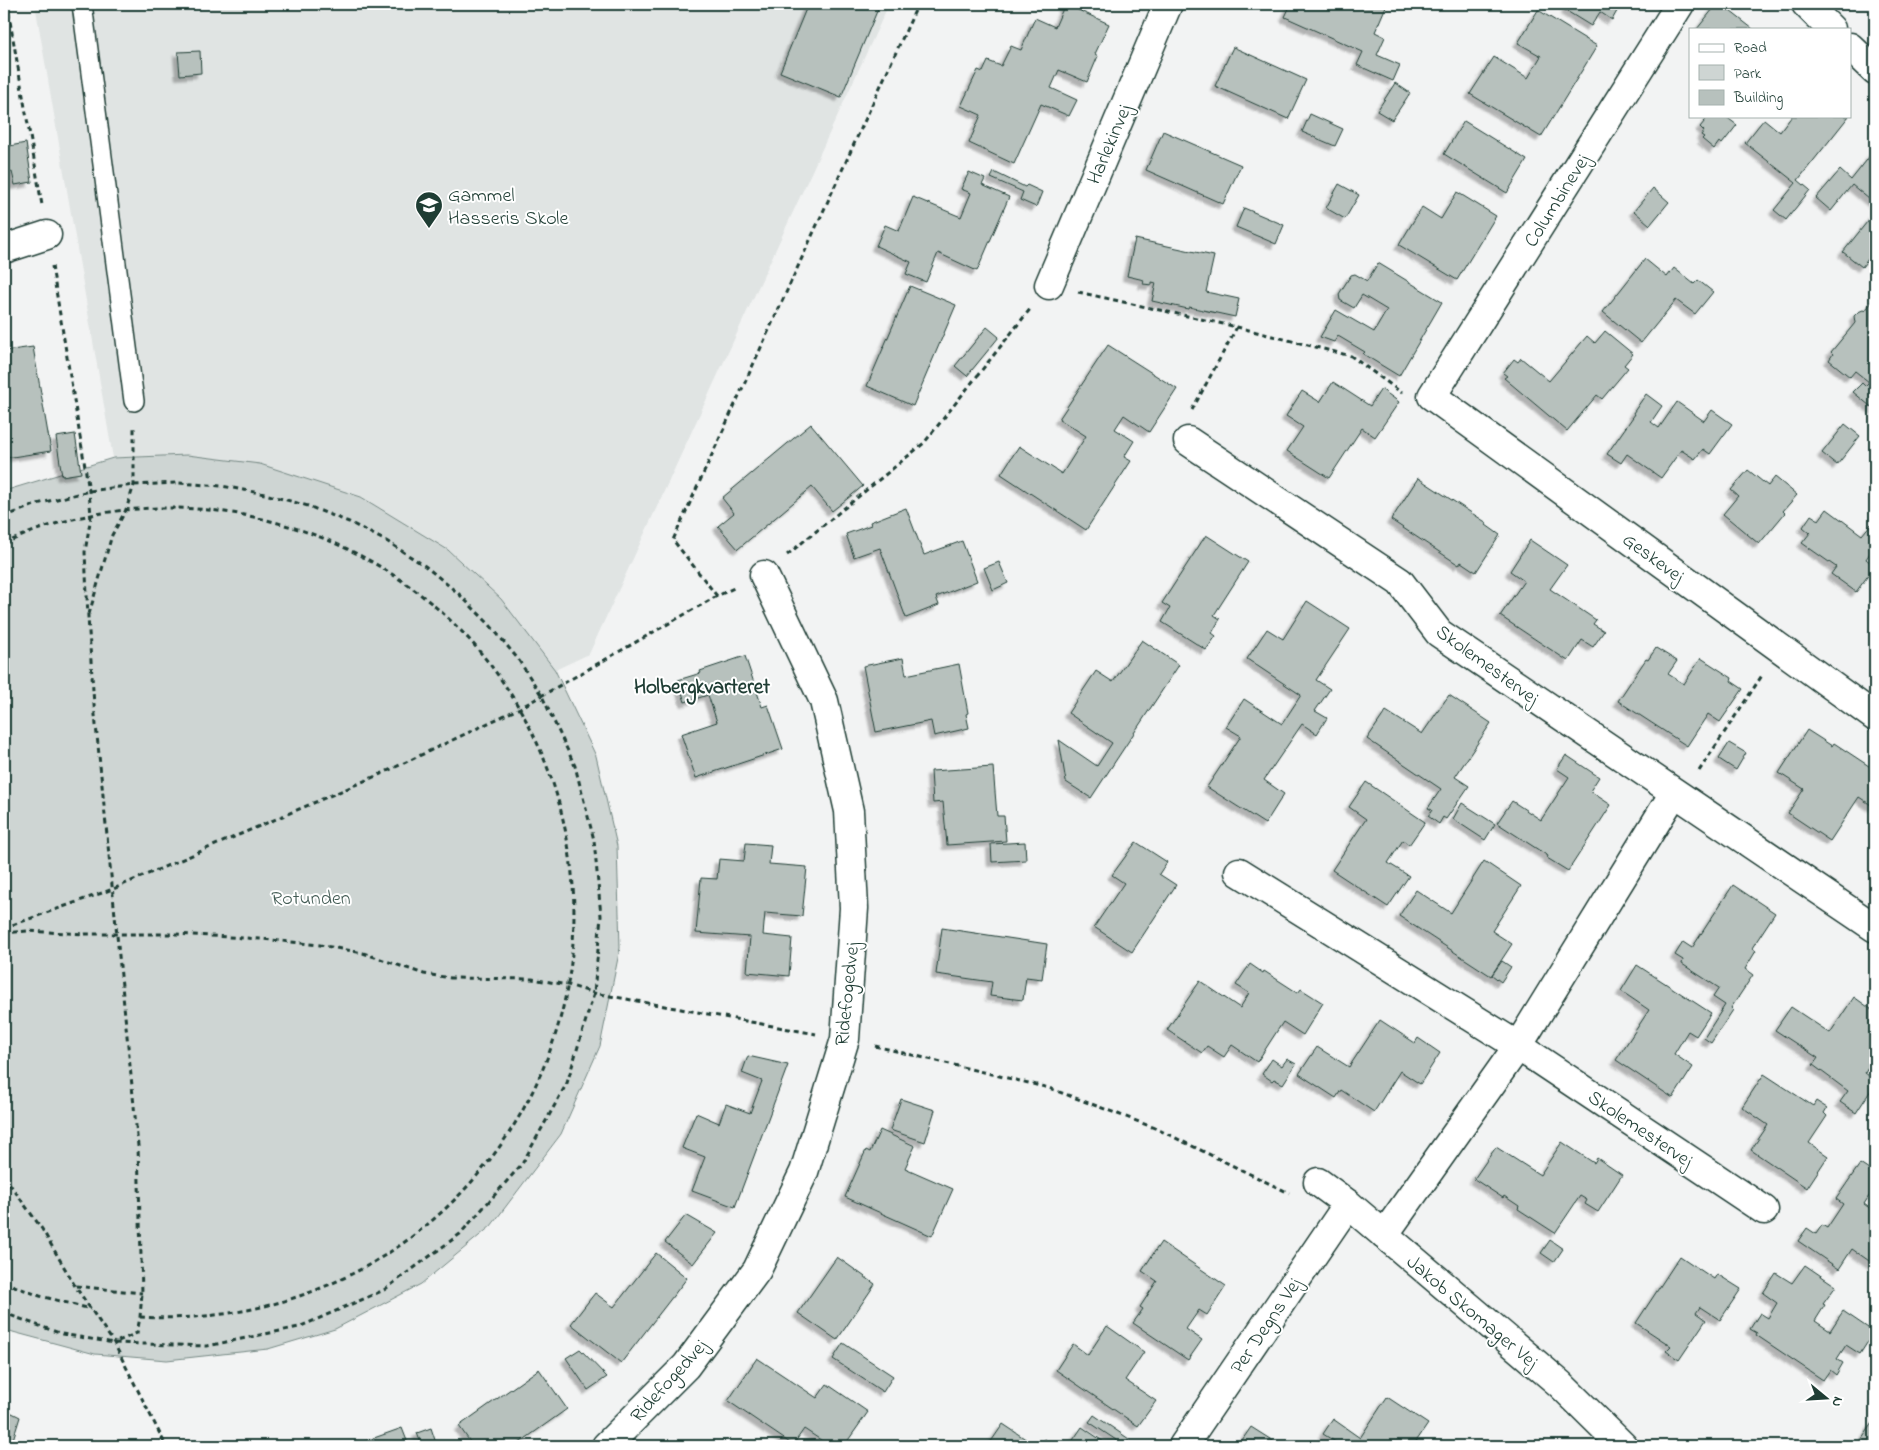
<svg xmlns="http://www.w3.org/2000/svg" width="1879" height="1450" font-family="'Indie Flower',sans-serif">
  <style>
    .built { fill: #e0e4e3 }
    .green { fill: #ced5d3; stroke: #768984 }
    .building { fill: #b7c1bd; stroke: #1f3d34; filter: url(#shadow) }
    .lines { fill: none; stroke-linecap: round; stroke-linejoin: round }
    .lane-casing { stroke: #1f3d34; stroke-width: 22 }
    .street-casing { stroke: #1f3d34; stroke-width: 31 }
    .path { stroke: #1f3d34; stroke-width: 3; stroke-dasharray: 5 4; stroke-linecap: butt }
    .lane { stroke: #fff; stroke-width: 19 }
    .street { stroke: #fff; stroke-width: 28 }
    .labels { text-anchor: middle; stroke-width: 4; stroke-linejoin: round; paint-order: stroke }
    .street-label { font-size: 20px; fill: #1f3d34; stroke: #fff }
    .poi-label { font-size: 20px; fill: #1f3d34; stroke: #fff; text-anchor: start }
    .park-label { font-size: 20px; fill: #425b54; stroke: #fff }
    .neighbourhood-label { font-size: 21px; font-weight: bold; fill: #1f3d34; stroke: #fff }
  </style>
  <defs>
    <filter id="shadow"><feDropShadow dx="-4.5" dy="4.5" stdDeviation="1" flood-color="#0004"/></filter>
  </defs>
  <rect width="100%" height="100%" fill="#f2f3f3"/>
  <filter id="ink" filterUnits="userSpaceOnUse"><feTurbulence type="fractalNoise" baseFrequency=".02" numOctaves="2"/><feDisplacementMap in="SourceGraphic" scale="10" xChannelSelector="R" yChannelSelector="G"/><feConvolveMatrix kernelMatrix="1 2 1 2 8 2 1 2 1" color-interpolation-filters="sRGB"/></filter>
  <g filter="url(#ink)">
    <path class="built" d="M35,4H889L589,654L555,670L501,599L448,550L361,497L187,455L113,458Z"/>
    <path class="green" d="M187,455L260,464L361,497L448,550L501,599L555,670L596,756L617,846L620,948L600,1046L561,1134L491,1226L421,1284L335,1329L268,1349L167,1360L95,1354L13,1332L4,1328V491L113,458Z"/>
    <g class="building">
      <path d="M808,4H880L841,97L780,72Z"/>
      <path d="M1065,4L1109,24L1095,54L1098,56L1087,82L1059,70L1051,88L1077,100L1069,116L1041,104L1014,164L969,143L981,115L961,106L978,70L983,72L988,61L1001,66L1011,46L1021,50L1035,18L1055,27Z"/>
      <path d="M1291,4H1387L1375,32L1385,37L1377,55L1400,65L1393,81L1357,65L1363,52L1285,17Z"/>
      <path d="M1568,4H1621L1612,20L1600,12L1591,26L1565,10Z"/>
      <path d="M1717,4H1721L1753,29H1697Z"/>
      <path d="M1538,10L1597,46L1541,137L1470,94L1494,57L1528,78L1541,56L1518,43Z"/>
      <path d="M1233,47L1306,80L1288,119L1215,86Z"/>
      <path d="M200,51L201,73L180,75L178,52Z"/>
      <path d="M1395,83L1410,93L1392,120L1377,111Z"/>
      <path d="M1310,114L1343,129L1335,146L1302,132Z"/>
      <path d="M1709,116H1725L1737,125L1722,144L1719,142L1714,149L1702,139L1704,137L1701,135L1704,131L1700,127Z"/>
      <path d="M1792,116H1849L1798,180L1810,190L1786,220L1774,210L1796,183L1745,143L1764,119L1780,132Z"/>
      <path d="M1464,121L1527,160L1507,193L1444,154Z"/>
      <path d="M1163,131L1241,165L1223,204L1146,170Z"/>
      <path d="M26,143L32,182L15,185L12,172L4,175V146V147Z"/>
      <path d="M1874,151L1875,204L1852,185L1831,211L1816,198L1840,170L1851,180Z"/>
      <path d="M969,172L985,179L982,185L1009,197L977,271L938,253L926,282L906,274L911,262L876,246L885,225L899,231L913,197L961,217L971,193L961,189Z"/>
      <path d="M994,172L1025,187L1027,185L1042,192L1036,207L1020,200L1023,192L991,178Z"/>
      <path d="M1339,184L1359,195L1345,219L1326,208Z"/>
      <path d="M1653,188L1669,202L1650,225L1634,211Z"/>
      <path d="M1457,192L1496,216L1457,280L1399,245L1422,207L1441,219Z"/>
      <path d="M1244,208L1284,225L1276,244L1236,227Z"/>
      <path d="M1875,212V250L1862,267L1843,252Z"/>
      <path d="M1135,239L1214,256L1206,292L1239,299L1235,317L1189,307L1188,309L1152,301L1156,283L1152,282V285L1143,284L1144,280L1127,276Z"/>
      <path d="M1645,259L1667,277L1674,268L1694,284L1698,280L1713,292L1695,314L1676,300L1641,343L1603,312Z"/>
      <path d="M1378,263L1442,302L1399,376L1363,354L1365,352L1338,336L1334,342L1320,337L1336,310L1374,332L1387,310L1362,295L1354,308L1340,300L1339,294L1351,275L1355,274L1367,281Z"/>
      <path d="M910,286L956,305L913,406L867,386Z"/>
      <path d="M1874,299L1875,300V410L1853,392L1862,383L1865,386L1869,382L1855,371L1850,377L1829,360L1833,354L1831,352L1855,323L1854,316L1858,312L1863,310L1865,311Z"/>
      <path d="M987,327L999,337L967,376L955,366Z"/>
      <path d="M1605,331L1633,354L1624,365L1628,368L1602,399L1597,395L1567,431L1504,378L1507,376L1503,373L1514,359L1518,362L1521,358L1549,381L1587,336L1595,343Z"/>
      <path d="M1108,345L1177,389L1149,432L1124,415L1115,429L1134,441L1124,457L1131,461L1086,530L1001,474L1019,446L1062,474L1086,436L1059,419Z"/>
      <path d="M33,347L51,451L6,458L4,441V351Z"/>
      <path d="M1333,382L1370,406L1381,389L1399,402L1375,437L1362,428L1329,478L1287,451L1303,427L1286,416L1302,391L1320,402Z"/>
      <path d="M1646,394L1662,406L1651,422L1659,428L1677,402L1704,421L1712,410L1732,424L1710,454L1703,449L1695,459L1681,450L1661,478L1627,454L1621,463L1607,454L1635,414L1633,413Z"/>
      <path d="M811,424L863,486L832,511L812,487L738,549L718,526L734,513L722,498Z"/>
      <path d="M1845,424L1860,436L1837,465L1822,453Z"/>
      <path d="M75,434L81,473L62,476L56,437Z"/>
      <path d="M1748,470L1768,486L1775,477L1797,495L1783,511L1785,513L1759,544L1723,514L1738,496L1731,490Z"/>
      <path d="M1418,478L1487,523L1486,525L1500,535L1476,572L1461,562L1459,565L1391,520Z"/>
      <path d="M906,508L924,555L962,541L977,581L936,597L939,605L906,618L880,548L854,557L846,534L871,525L870,522Z"/>
      <path d="M1827,509L1862,535L1871,524L1875,527V546L1866,559L1875,566L1856,592L1831,574L1836,567L1802,543L1810,533L1803,527L1811,515L1819,520Z"/>
      <path d="M1206,535L1248,562L1214,615L1220,619L1212,633L1216,636L1206,650L1162,622L1170,608L1162,603Z"/>
      <path d="M1530,540L1567,565L1550,589L1596,620L1593,624L1604,631L1593,647L1582,640L1568,661L1500,616L1524,581L1510,571Z"/>
      <path d="M999,562L1008,583L993,590L984,568Z"/>
      <path d="M1307,601L1350,629L1316,680L1330,689L1315,711L1327,718L1317,734L1302,724L1264,780L1284,794L1265,824L1207,787L1241,736L1226,727L1244,699L1282,724L1301,695L1247,659L1267,629L1283,639Z"/>
      <path d="M1142,640L1179,665L1091,798L1066,782L1059,740L1097,766L1112,743L1068,713L1096,671L1113,682Z"/>
      <path d="M1656,648L1677,661L1668,674L1684,684L1701,658L1732,678L1731,681L1743,689L1720,722L1708,714L1687,746L1618,701L1646,659L1648,660Z"/>
      <path d="M745,656L762,707L768,705L783,749L696,778L681,734L717,722L708,695L685,702L678,680L701,673L700,671Z"/>
      <path d="M903,658L906,675L959,664L968,713L966,714L969,728L934,736L931,721L876,732L863,666Z"/>
      <path d="M1449,695L1491,723L1455,777L1469,786L1446,819L1443,817L1439,824L1428,816L1432,810L1428,808L1441,789L1367,739L1386,711L1422,734Z"/>
      <path d="M1807,730L1832,746L1834,743L1875,770V804L1874,807L1859,797L1830,841L1788,813L1804,789L1779,773Z"/>
      <path d="M1729,743L1746,753L1736,770L1719,759Z"/>
      <path d="M1566,755L1599,777L1590,791L1611,805L1568,871L1547,858L1548,856L1497,823L1512,801L1541,820L1569,777L1557,769Z"/>
      <path d="M993,767L997,816H1004L1006,841L947,845L943,802L933,803L931,771Z"/>
      <path d="M1366,782L1425,822L1409,845L1403,840L1388,863L1409,876L1388,907L1332,870L1366,819L1349,807Z"/>
      <path d="M1462,803L1495,824L1485,840L1453,819Z"/>
      <path d="M1025,842L1026,860L992,862L991,844Z"/>
      <path d="M1136,842L1167,862L1159,874L1176,885L1132,952L1094,927L1124,883L1112,875Z"/>
      <path d="M746,843L771,845L769,864L807,867L802,916L765,913L763,935L792,938L789,976L747,972L750,937L696,933L701,878L717,879L719,859L744,861Z"/>
      <path d="M1484,861L1521,886L1492,931L1512,944L1491,976L1399,916L1416,890L1451,913Z"/>
      <path d="M1733,885L1775,913L1752,948L1756,951L1745,969L1753,975L1731,1008L1733,1010L1711,1043L1704,1038L1725,1005L1713,997L1719,988L1682,964L1683,960L1675,955L1683,942L1692,948Z"/>
      <path d="M942,928L1047,944L1042,979L1026,977L1023,1000L990,996L992,982L936,974Z"/>
      <path d="M1502,961L1511,967L1501,982L1492,975Z"/>
      <path d="M1250,964L1263,973L1264,971L1298,993L1301,989L1323,1003L1303,1035L1283,1022L1257,1062L1232,1045L1224,1057L1207,1046L1202,1053L1167,1030L1200,981L1240,1008L1249,993L1236,985Z"/>
      <path d="M1637,965L1711,1013L1696,1036L1688,1031L1674,1054L1693,1067L1673,1098L1616,1060L1649,1010L1621,991Z"/>
      <path d="M1854,997L1875,1012V1056L1865,1073L1875,1080V1084L1856,1113L1840,1102L1848,1091L1813,1065L1818,1058L1775,1030L1791,1007L1830,1033Z"/>
      <path d="M1380,1020L1415,1043L1418,1038L1440,1053L1420,1084L1400,1071L1374,1112L1341,1090L1336,1098L1299,1074L1317,1047L1349,1067Z"/>
      <path d="M748,1056L788,1065L735,1207L692,1191L705,1157L682,1148L696,1113L719,1123L726,1104L750,1113L762,1081L742,1073Z"/>
      <path d="M1272,1059L1282,1066L1287,1059L1296,1064L1283,1084L1274,1079L1272,1081L1262,1074Z"/>
      <path d="M1764,1074L1813,1106L1816,1101L1827,1108L1824,1113L1827,1116L1809,1143L1828,1156L1807,1188L1751,1150L1768,1125L1742,1107Z"/>
      <path d="M901,1099L935,1110L925,1142L890,1130Z"/>
      <path d="M880,1130L915,1146L905,1168L953,1189L932,1236L845,1197L866,1150L870,1152Z"/>
      <path d="M1562,1142L1594,1163L1597,1158L1622,1175L1598,1212L1585,1204L1587,1200L1580,1196L1555,1233L1518,1209L1519,1206L1504,1196L1503,1198L1474,1179L1496,1147L1540,1175Z"/>
      <path d="M1860,1164L1875,1174V1187L1864,1204L1875,1212V1265L1852,1249L1839,1269L1798,1241L1807,1228L1816,1234L1822,1225L1827,1228L1843,1204L1836,1199Z"/>
      <path d="M686,1215L717,1233L693,1264L665,1242Z"/>
      <path d="M1550,1240L1563,1249L1554,1262L1541,1253Z"/>
      <path d="M1161,1242L1226,1286L1207,1315L1199,1310L1186,1329L1202,1340L1188,1360L1133,1323L1143,1309L1140,1307L1157,1281L1142,1271Z"/>
      <path d="M656,1253L687,1278L621,1363L571,1324L595,1293L614,1307Z"/>
      <path d="M1680,1256L1714,1279L1717,1274L1741,1289L1720,1320L1700,1307L1696,1313L1706,1320L1679,1360L1666,1351L1671,1346L1636,1323Z"/>
      <path d="M837,1257L875,1284L837,1340L798,1313Z"/>
      <path d="M1805,1265L1836,1286L1823,1304L1825,1305L1815,1321L1830,1331L1843,1311L1874,1332L1860,1354L1846,1345L1837,1359L1843,1363L1836,1375L1830,1370L1823,1380L1756,1335L1757,1333L1750,1329L1760,1313L1768,1318L1777,1303L1763,1293L1776,1273L1792,1283Z"/>
      <path d="M1107,1326L1144,1352L1125,1380L1156,1401L1138,1426L1056,1370L1073,1344L1088,1355Z"/>
      <path d="M843,1343L893,1376L883,1392L833,1359Z"/>
      <path d="M580,1349L607,1377L588,1390L566,1358Z"/>
      <path d="M757,1358L817,1398L827,1384L868,1412L844,1446H830L804,1429L793,1445L728,1401Z"/>
      <path d="M539,1369L567,1409L515,1446H473L459,1426Z"/>
      <path d="M1387,1397L1428,1424L1413,1446H1342L1323,1434L1333,1419L1360,1438Z"/>
      <path d="M4,1409L20,1417L11,1446H4Z"/>
      <path d="M1094,1415L1129,1439L1125,1446L1089,1422Z"/>
      <path d="M1873,1423L1875,1425V1446H1857Z"/>
      <path d="M1003,1424L1036,1446H988Z"/>
      <path d="M1082,1427L1110,1446H1069Z"/>
      <path d="M1251,1427L1281,1446H1238Z"/>
      <path d="M402,1428L409,1446H361L360,1443Z"/>
      <path d="M431,1428L437,1446H422L417,1433Z"/>
      <path d="M1044,1439L1056,1446H1039Z"/>
    </g>
    <g class="lines">
      <g class="lane-casing">
        <path id="lane" d="M82,4L134,401"/>
      </g>
      <g class="street-casing">
        <g id="street">
          <path d="M1680,4L1432,396L1875,717"/>
          <path d="M1806,4L1831,29"/>
          <path d="M1850,47L1875,71"/>
          <path d="M4,249L47,235"/>
          <path d="M1049,285L1168,4"/>
          <path d="M1188,441L1400,582L1439,633L1875,928"/>
          <path d="M1239,872L1518,1046L1764,1210"/>
          <path d="M1318,1182L1348,1204L1560,1384L1623,1446"/>
          <path d="M1384,1235L1518,1046L1674,793"/>
          <path d="M606,1446L686,1366L757,1270L804,1172L845,1039L854,908L849,811L824,701L764,575"/>
          <path d="M1183,1446L1348,1204"/>
        </g>
      </g>
      <g class="path">
        <path d="M7,4L42,205"/>
        <path d="M52,266L89,491L91,516L85,552L88,617L94,705L138,1146L142,1293L140,1317L137,1333L116,1342"/>
        <path d="M1078,292L1237,327L1351,356L1402,393"/>
        <path d="M1192,410L1237,327"/>
        <path d="M4,517L37,504L89,491L134,485L178,483L222,486L265,494L308,506L349,522L388,542L425,566L459,594L490,625L518,659L542,696L575,766L594,840L601,916L594,993L567,1083L522,1164L460,1234L384,1290L299,1327L207,1346L114,1343L62,1334L4,1313"/>
        <path d="M4,544C89,502 195,498 285,525C354,545 417,584 466,636C515,689 549,754 564,824C623,1090 412,1334 140,1317"/>
        <path d="M787,555L924,443L1031,308"/>
        <path d="M717,596L673,540L918,4"/>
        <path d="M89,614L112,535L126,510L134,485V426"/>
        <path d="M1699,771L1763,674"/>
        <path d="M4,928L113,889L383,773L520,708L717,596L736,587"/>
        <path d="M4,933L28,931L84,934H176L262,939L320,945L363,953L424,974L451,978L532,979L568,985L594,993L816,1034"/>
        <path d="M875,1046L1049,1088L1155,1128L1289,1193"/>
        <path d="M4,1176L42,1229L75,1286L114,1343L166,1446"/>
        <path d="M4,1282L40,1296L91,1309"/>
        <path d="M76,1286L142,1293"/>
      </g>
      <use href="#lane" class="lane"/>
      <use href="#street" class="street"/>
    </g>
  </g>
  <defs>
    <g id="school-pin" transform="scale(1.4375)"><path d="M0 17L-7.5 6A9.5 9.5 0 1 1 7.5 6Z" fill="#1f3d34" stroke="#fff"/><path d="M0-5L7-2L0 1L-7-2ZM-4 1L0 2.5L4 1V4Q0 6-4 4Z" fill="#fff"/></g>
  </defs>
  <g fill-rule="evenodd">
    <use href="#school-pin" x="429" y="205"/>
  </g>
  <g class="labels">
    <g class="street-label">
      <text transform="translate(1108 144) rotate(-67)" y="7">Harlekinvej</text>
      <text transform="translate(1556 200) rotate(-58)" y="7">Columbinevej</text>
      <text transform="translate(1654 557) rotate(36)" y="7">Geskevej</text>
      <text transform="translate(1488 664) rotate(36)" y="7">Skolemestervej</text>
      <text transform="translate(846 994) rotate(-84)" y="7">Ridefogedvej</text>
      <text transform="translate(1641 1128) rotate(34)" y="7">Skolemestervej</text>
      <text transform="translate(1473 1311) rotate(40)" y="7">Jakob Skomager Vej</text>
      <text transform="translate(1265 1325) rotate(-56)" y="7">Per Degns Vej</text>
      <text transform="translate(668 1380) rotate(-48)" y="7">Ridefogedvej</text>
    </g>
    <g class="poi-label">
      <text x="448" y="201">Gammel<tspan x="448" dy="23">Hasseris Skole</tspan></text>
    </g>
    <g class="park-label">
      <text x="311" y="904">Rotunden</text>
    </g>
    <g class="neighbourhood-label">
      <text x="702" y="693">Holbergkvarteret</text>
    </g>
  </g>
  <rect width="1879" height="1450" fill="none" stroke="#fff" stroke-width="20"/>
  <rect x="10" y="10" width="1859" height="1430" fill="none" stroke="#1f3d34" stroke-width="2" filter="url(#ink)"/>
  <rect x="1689" y="28" width="162" height="90" fill="#ffffff" stroke="#a5b1ae"/>
  <rect x="1699" y="44" width="25" height="8" fill="#ffffff" stroke="#a5b1ae"/>
  <text x="1734" y="52" font-size="15" fill="#1f3d34">Road</text>
  <rect x="1699" y="65" width="25" height="15" fill="#ced5d3" stroke="#a5b1ae"/>
  <text x="1734" y="78" font-size="15" fill="#1f3d34">Park</text>
  <rect x="1699" y="90" width="25" height="15" fill="#b7c1bd" stroke="#a5b1ae"/>
  <text x="1734" y="102" font-size="15" fill="#1f3d34">Building</text>
  <g transform="translate(1826 1398) rotate(108)" stroke="#ffffff" stroke-width="4" paint-order="stroke">
  <path d="M0-4L9 19L0 12L-9 19Z" fill="#1f3d34"/>
  <text y="-8" font-size="14" font-weight="bold" text-anchor="middle" fill="#1f3d34">N</text>
  </g>
</svg>
